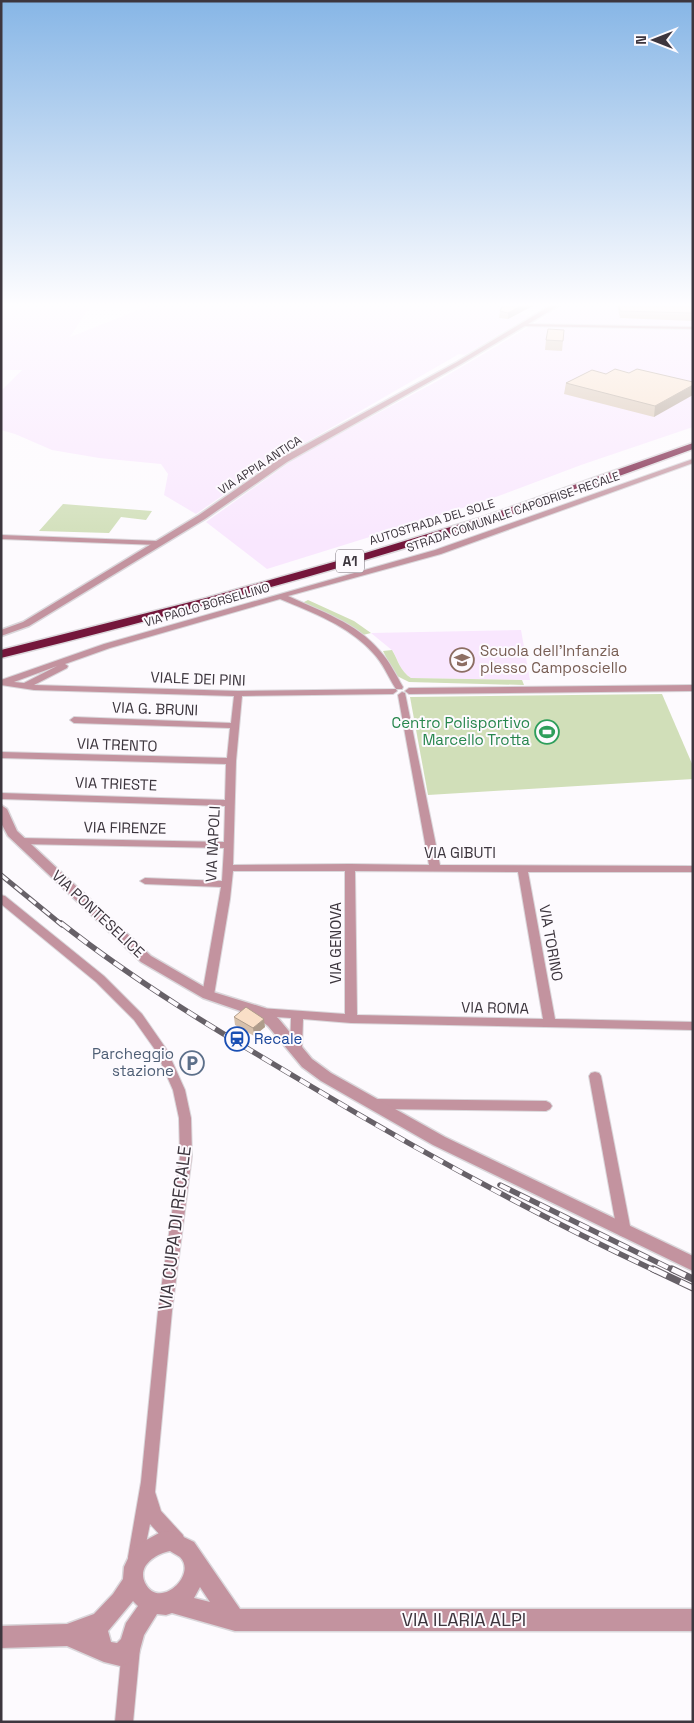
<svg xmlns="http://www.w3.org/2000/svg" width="694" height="1723" font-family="'Space Grotesk',sans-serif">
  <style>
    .built { fill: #f9e7fe }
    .green { fill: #d1dfb9 }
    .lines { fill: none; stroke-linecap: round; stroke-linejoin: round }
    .minor-casing { stroke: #dad7db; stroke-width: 2 }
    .tertiary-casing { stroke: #dad7db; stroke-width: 3 }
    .motorway-casing { stroke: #dad7db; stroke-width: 3 }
    .minor { fill: #c3939f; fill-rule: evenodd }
    .tertiary { fill: #c3939f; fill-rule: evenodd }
    .motorway { fill: #74163b; fill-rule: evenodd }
    .rail-far2-casing { stroke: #676168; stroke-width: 5 }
    .rail-far1-casing { stroke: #676168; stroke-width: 5.5 }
    .rail-casing { stroke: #676168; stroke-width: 7 }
    .rail-far2 { stroke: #fdfafe; stroke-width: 3; stroke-dasharray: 9; stroke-linecap: butt }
    .rail-far1 { stroke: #fdfafe; stroke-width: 4; stroke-dasharray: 11; stroke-linecap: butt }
    .rail { stroke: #fdfafe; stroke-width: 5; stroke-dasharray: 15; stroke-linecap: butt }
    .wall { fill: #d6c0ab }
    .shaded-wall { fill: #ae9c8b }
    .building { fill: #f9dfc7; stroke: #ae9c8b }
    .labels { text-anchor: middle; stroke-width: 4; stroke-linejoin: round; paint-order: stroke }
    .far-street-label { font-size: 12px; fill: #3d363e; stroke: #fdfafe }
    .shield { fill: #fdfafe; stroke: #777178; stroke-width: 1 }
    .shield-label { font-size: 14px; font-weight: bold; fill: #3d363e }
    .education-label { font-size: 15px; fill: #785e54; stroke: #fdfafe; text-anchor: start }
    .street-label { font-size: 15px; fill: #3d363e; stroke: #fdfafe }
    .leisure-label { font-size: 15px; fill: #27864d; stroke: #fdfafe; text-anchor: end }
    .transit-label { font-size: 15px; fill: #164399; stroke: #fdfafe; text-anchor: start }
    .service-label { font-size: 15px; fill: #4e5e75; stroke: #fdfafe; text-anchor: end }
    .near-street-label { font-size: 18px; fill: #3d363e; stroke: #fdfafe }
  </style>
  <rect width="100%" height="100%" fill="#fdfafe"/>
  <g class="built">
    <path d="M1,303H92L70,337L156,303H553L542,310L527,309L519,314L530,316L465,355L459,354L265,466L196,514L164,495L168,474L161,464L99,458L52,450L15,434L1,430V391L22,370H1Z"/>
    <path d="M564,303H693V427L581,465L485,501L267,569L206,522L297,457L441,379L539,321Z"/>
    <path d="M521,630L530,680L411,678L406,674L401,668L393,651L371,633Z"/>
  </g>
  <g class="green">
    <path d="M63,504L152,511L146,520L121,517L109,533L39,531Z"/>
    <path d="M308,600L354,621L371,633L363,635L347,624L302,603Z"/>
    <path d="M392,650C398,660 400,671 411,678L522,680L524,685L409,682L395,675L383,651Z"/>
    <path d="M662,694L693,766V779L428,795L410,697Z"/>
  </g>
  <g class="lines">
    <g class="minor-casing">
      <g id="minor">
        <path d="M523,324L693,327V329L521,326Z"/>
        <path d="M693,459V463L441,554L288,596C320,611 357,623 380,651C390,662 396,675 403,687L402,689H396C388,677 383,663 373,653C349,626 313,613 280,599L110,648L65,664L68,666L67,668L34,685L238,691L396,689L397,691L393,694L242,696L236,761L233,865L350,864L429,865L398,695L402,692L405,693L440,865L693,866V872H528L555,1019L693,1022V1030L351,1023L303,1019L302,1050L300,1053L296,1054L292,1053L290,1050L291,1018L260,1016L256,1015L254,1012L256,1009L260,1008L345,1014V871H233L230,899L214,995L212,998H204L202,995L221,887L145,884L140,881L145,878L222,881L224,848L20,844L15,841L20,838L224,842L225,806L1,799V793L225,800L226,764L1,758V752L227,758L230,728L74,723L70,720L74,717L231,723L234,696L34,690L1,685V680L104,644L435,550ZM57,666L24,683L14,682ZM355,871L518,872L543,1019L357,1015Z"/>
        <path d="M1,535L158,541L161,543L158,545L1,539Z"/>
        <path d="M693,685V691L409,694L405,691L409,688Z"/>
        <path d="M1,895L5,896L104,976L142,1014L167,1050L185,1090L191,1118L192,1156L172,1311L155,1492L161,1511L183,1535L185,1541L183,1547L177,1549L171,1547L150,1524L142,1563L136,1565L130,1563L128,1557L141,1482L158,1311L180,1156L179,1118L173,1090L156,1051L134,1020L96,982L1,904Z"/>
        <path d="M595,1072L599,1073L601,1076L631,1231L629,1235L624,1237L619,1235L617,1231L589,1076L591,1073Z"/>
        <path d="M375,1099L546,1101L550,1103L552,1106L550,1109L546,1111L375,1109L371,1107L369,1104L371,1101Z"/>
        <path d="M131,1639L137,1642L140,1648L133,1722H115L122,1648L125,1642Z"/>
      </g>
    </g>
    <g class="tertiary-casing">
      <g id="tertiary">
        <path d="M555,303H563L461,364L287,462L205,519L29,626L1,636V630L23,622L199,515L281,458L457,362Z"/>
        <path d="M1,805L7,809L17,831L151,956L213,992L265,1008L278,1018L312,1059L331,1073L445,1137L693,1256V1271L433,1145L321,1081L302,1067L268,1026L255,1016L203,998L141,962L8,836L1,823Z"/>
        <path d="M171,1531L194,1542L240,1609H693V1631H235L172,1613L166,1615L157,1614L144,1635L139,1653L128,1663L120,1666L104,1662L67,1646L1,1648V1626L67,1624L94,1614L113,1594L123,1579L124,1567L131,1552L137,1545L161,1532ZM170,1551C173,1553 177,1555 180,1557C198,1575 159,1611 145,1583C137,1566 155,1554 170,1551ZM200,1587L210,1602L194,1598ZM133,1601L138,1606L126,1623L121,1639L117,1643L111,1642L108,1631Z"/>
      </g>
    </g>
    <g class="motorway-casing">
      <path id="motorway" d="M693,443V449C613,478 534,508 454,533C304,580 153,620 1,658V650L206,598L362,554L483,517Z"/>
    </g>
    <use href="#minor" class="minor"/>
    <use href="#tertiary" class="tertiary"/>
    <use href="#motorway" class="motorway"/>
    <g class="rail-far2-casing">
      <path id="rail-far2" d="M1,875L62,925"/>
    </g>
    <g class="rail-far1-casing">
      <g id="rail-far1">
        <path d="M61,923C136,982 219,1032 302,1081C417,1150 534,1214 656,1271"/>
        <path d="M500,1185L675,1271"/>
      </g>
    </g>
    <g class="rail-casing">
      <g id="rail">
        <path d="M653,1269L693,1288"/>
        <path d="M672,1269L693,1279"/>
      </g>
    </g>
    <use href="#rail-far2" class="rail-far2"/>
    <use href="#rail-far1" class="rail-far1"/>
    <use href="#rail" class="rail"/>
  </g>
  <g class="wall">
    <path d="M504,303H538L508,319L499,318L500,311Z"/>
    <path d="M617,303H693V321L620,318Z"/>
    <path d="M564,330L562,351L545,350L546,340Z"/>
    <path d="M629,373L693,382L654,417L564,394L566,383L606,374Z"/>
    <path d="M234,1017L265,1027L254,1036L235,1025Z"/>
  </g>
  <g class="shaded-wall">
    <path d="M526,303H538L508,319V313Z"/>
    <path d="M693,385V395L654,417L655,406Z"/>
    <path d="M264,1019L265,1027L254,1036L253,1028Z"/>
  </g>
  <g class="building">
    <path d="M504,303H526L508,313L500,311Z"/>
    <path d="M619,303H693V313L620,311Z"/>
    <path d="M548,329L564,330L563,341L546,340Z"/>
    <path d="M615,369L629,373L637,369L693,382V385L655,406L566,383L592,370L606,374Z"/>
    <path d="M246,1007L264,1019L253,1028L234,1017Z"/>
  </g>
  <linearGradient id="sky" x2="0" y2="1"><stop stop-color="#87b6e6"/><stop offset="0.56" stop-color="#fefdff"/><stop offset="1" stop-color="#fefdff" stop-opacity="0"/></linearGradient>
  <rect width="694" height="544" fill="url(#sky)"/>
  <defs>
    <g id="school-ring" transform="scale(1.25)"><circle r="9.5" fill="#fdfafe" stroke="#8d6e63" stroke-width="1.5"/><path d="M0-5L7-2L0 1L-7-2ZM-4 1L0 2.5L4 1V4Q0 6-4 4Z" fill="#8d6e63"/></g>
    <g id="stadium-ring" transform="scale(1.25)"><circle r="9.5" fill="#fdfafe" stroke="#2e9e5b" stroke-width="1.5"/><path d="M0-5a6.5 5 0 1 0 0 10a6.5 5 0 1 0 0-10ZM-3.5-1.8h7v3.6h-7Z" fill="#2e9e5b"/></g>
    <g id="station-ring" transform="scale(1.25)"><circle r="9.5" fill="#fdfafe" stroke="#1a4fb4" stroke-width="1.5"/><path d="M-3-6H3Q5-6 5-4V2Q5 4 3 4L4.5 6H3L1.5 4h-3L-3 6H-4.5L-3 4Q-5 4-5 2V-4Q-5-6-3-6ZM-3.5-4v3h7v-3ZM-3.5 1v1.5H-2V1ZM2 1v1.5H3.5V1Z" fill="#1a4fb4"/></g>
    <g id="parking-ring" transform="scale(1.25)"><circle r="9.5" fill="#fdfafe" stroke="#5c6f8a" stroke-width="1.5"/><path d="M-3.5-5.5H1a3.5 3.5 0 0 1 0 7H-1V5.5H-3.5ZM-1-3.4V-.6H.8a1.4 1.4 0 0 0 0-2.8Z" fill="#5c6f8a"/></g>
  </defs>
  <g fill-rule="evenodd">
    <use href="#school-ring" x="462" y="660"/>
    <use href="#stadium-ring" x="547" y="732"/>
    <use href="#station-ring" x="237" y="1039"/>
    <use href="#parking-ring" x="192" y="1063"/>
  </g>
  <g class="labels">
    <g class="far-street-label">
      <text transform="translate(260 465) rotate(-33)" y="4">VIA APPIA ANTICA</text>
      <text transform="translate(513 512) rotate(-19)" y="4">STRADA COMUNALE CAPODRISE-RECALE</text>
      <text transform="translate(432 522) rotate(-17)" y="4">AUTOSTRADA DEL SOLE</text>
      <text transform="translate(207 605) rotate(-16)" y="4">VIA PAOLO BORSELLINO</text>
    </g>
    <rect class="shield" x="336" y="549.5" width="28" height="23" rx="4"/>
    <g class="shield-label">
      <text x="350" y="566">A1</text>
    </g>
    <g class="education-label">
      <text x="480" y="656">Scuola dell'Infanzia<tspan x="480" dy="17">plesso Camposciello</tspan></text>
    </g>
    <g class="street-label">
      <text transform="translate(198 679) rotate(2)" y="5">VIALE DEI PINI</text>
      <text transform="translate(155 709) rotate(2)" y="5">VIA G. BRUNI</text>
      <text transform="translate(117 745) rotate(2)" y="5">VIA TRENTO</text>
      <text transform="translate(116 784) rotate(2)" y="5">VIA TRIESTE</text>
      <text transform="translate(125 828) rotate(1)" y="5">VIA FIRENZE</text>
      <text transform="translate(213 844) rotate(-87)" y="5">VIA NAPOLI</text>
      <text x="460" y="858">VIA GIBUTI</text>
      <text transform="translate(98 914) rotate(43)" y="5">VIA PONTESELICE</text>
      <text transform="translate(336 943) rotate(-90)" y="5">VIA GENOVA</text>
      <text transform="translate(551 943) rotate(80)" y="5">VIA TORINO</text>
      <text transform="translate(495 1008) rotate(1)" y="5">VIA ROMA</text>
    </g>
    <g class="leisure-label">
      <text x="530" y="728">Centro Polisportivo<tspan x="530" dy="17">Marcello Trotta</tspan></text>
    </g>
    <g class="transit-label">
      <text x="254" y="1044">Recale</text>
    </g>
    <g class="service-label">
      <text x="174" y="1059">Parcheggio<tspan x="174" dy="17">stazione</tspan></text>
    </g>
    <g class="near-street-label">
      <text transform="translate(175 1228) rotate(-83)" y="6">VIA CUPA DI RECALE</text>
      <text x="464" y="1626">VIA ILARIA ALPI</text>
    </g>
  </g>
  <rect width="694" height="1723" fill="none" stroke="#3d363e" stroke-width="5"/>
  <g transform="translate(654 40) rotate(270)" stroke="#fdfafe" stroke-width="4" paint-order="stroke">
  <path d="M0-4L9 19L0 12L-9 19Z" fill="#3d363e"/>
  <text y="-8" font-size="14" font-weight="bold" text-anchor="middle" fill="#3d363e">N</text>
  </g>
</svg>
